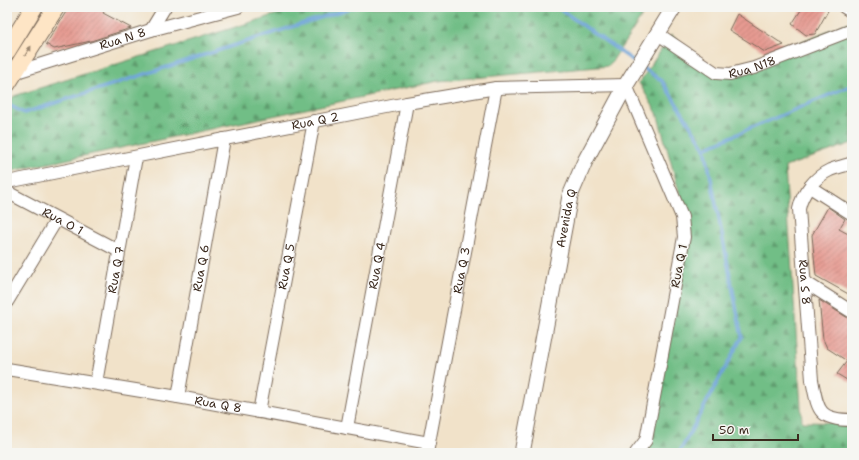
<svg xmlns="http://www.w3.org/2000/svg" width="859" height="460" font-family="'Shantell Sans',sans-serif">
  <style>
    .forest { fill: url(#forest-firs); stroke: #567452 }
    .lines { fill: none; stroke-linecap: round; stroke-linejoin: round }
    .stream { stroke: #69a1d7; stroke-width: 3.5 }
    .building { fill: url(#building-hatch) }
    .minor-casing { stroke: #7b6a5a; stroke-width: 14 }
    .tertiary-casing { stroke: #7b6a5a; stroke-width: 17 }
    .secondary-casing { stroke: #7b6a5a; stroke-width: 19 }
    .minor { stroke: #fff; stroke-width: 12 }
    .tertiary { stroke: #fff; stroke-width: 15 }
    .secondary { stroke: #fee5c5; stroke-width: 17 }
    .oneway { fill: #9c8872 }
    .labels { text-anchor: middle; stroke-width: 3; stroke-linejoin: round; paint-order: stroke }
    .street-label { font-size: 12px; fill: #3b2a1e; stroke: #f6f6f2 }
  </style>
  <defs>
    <pattern id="forest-firs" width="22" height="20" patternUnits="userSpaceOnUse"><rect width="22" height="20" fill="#71be86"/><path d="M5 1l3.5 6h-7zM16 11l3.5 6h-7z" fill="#5e9b6d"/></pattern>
    <pattern id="building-hatch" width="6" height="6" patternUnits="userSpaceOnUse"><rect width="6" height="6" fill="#e69a91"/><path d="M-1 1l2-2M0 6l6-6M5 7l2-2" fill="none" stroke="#bc7e76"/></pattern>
  </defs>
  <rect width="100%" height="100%" fill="#f6f6f2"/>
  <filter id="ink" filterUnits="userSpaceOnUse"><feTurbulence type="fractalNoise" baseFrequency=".025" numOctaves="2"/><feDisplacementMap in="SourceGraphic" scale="8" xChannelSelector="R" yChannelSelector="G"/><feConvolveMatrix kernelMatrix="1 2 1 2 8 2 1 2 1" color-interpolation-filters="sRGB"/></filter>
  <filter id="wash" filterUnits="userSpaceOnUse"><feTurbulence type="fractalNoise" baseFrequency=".012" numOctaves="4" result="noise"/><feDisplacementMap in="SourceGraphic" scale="16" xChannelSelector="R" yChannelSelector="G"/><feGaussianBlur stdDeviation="0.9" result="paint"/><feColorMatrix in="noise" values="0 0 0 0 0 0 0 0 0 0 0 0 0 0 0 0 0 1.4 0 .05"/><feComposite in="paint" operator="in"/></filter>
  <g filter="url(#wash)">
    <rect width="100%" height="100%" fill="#f1e2c9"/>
    <g class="forest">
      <path d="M300,7H648L609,66L438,81L7,172V106L14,96Z"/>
      <path d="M852,21V143L785,167L802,422L852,423V453H641L650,442L690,229L688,217L684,209L657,113L639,83L671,35L719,75Z"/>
    </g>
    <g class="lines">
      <g class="stream">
        <path d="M557,7L635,62"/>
        <path d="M642,67L662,81L705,148L742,337L679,453"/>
        <path d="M7,104L24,113L354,7"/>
        <path d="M705,148L852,85"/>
      </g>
    </g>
    <g id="blocks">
      <g class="building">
        <path d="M69,7H107L103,13L131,28L91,41L54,49L46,44Z"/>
        <path d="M803,7H830L815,34L806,35L792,24Z"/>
        <path d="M737,14L784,45L765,52L729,30Z"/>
        <path d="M828,207L845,219L839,229L852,236V296L816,276L812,235Z"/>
        <path d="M819,300L848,318L852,319V383L837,374L847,361L827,348L823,339Z"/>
      </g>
    </g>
  </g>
  <g filter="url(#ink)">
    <use href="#blocks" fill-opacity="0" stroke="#7b6a5a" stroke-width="1"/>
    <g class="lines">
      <g class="minor-casing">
        <g id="minor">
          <path d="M844,7L852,12"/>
          <path d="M151,30L165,7"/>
          <path id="s1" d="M658,34L716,73L730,74L754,68L852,30"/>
          <path id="s2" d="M10,74L151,30L238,7"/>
          <path id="s3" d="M852,163C845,166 837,167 830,170C815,177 802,193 799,209L812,380C818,409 817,420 852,420"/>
          <path id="s4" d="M7,182L407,103L496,88L626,85L682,217L684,237L646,440L636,453"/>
          <path d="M810,187L852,214"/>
          <path id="s5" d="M7,192L119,251"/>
          <path d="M805,282L852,312"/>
          <path d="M7,302L57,219"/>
          <path id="s6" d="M7,369L178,397L429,443"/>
          <path id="s7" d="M96,383L136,157"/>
          <path id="s8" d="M178,397L224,139"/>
          <path id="s9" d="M259,412L314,121"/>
          <path id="s10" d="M347,428L407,103"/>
          <path id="s11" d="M427,453L496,88"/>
        </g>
      </g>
      <g class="tertiary-casing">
        <g id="tertiary">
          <path id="s12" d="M522,453L570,196L585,161L626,85L674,7"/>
        </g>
      </g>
      <g class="secondary-casing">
        <g id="secondary">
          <path d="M7,51L34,7"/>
          <path d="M7,84L56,7"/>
        </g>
      </g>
      <use href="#minor" class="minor"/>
      <use href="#tertiary" class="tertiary"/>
      <use href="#secondary" class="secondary"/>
    </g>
    <defs><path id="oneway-solid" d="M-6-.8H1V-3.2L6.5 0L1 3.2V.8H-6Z"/></defs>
    <use class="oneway" href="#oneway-solid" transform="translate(28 51) rotate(-58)"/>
  </g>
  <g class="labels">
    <g class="street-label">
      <text dy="4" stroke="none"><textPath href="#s2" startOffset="118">Rua N 8</textPath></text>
      <text dy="4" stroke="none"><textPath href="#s1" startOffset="107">Rua N18</textPath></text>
      <text dy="4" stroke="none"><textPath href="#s4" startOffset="314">Rua Q 2</textPath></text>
      <text dy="4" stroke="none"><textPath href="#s12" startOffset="239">Avenida Q</textPath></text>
      <text dy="4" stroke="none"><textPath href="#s5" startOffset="63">Rua O 1</textPath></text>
      <text dy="4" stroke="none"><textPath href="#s10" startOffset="165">Rua Q 4</textPath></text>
      <text transform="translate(679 266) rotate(-79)" y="4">Rua Q 1</text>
      <text dy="4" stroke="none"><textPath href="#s9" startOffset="148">Rua Q 5</textPath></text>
      <text dy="4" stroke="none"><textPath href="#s8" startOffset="131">Rua Q 6</textPath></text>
      <text dy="4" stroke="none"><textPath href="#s7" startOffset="115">Rua Q 7</textPath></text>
      <text dy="4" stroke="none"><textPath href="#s11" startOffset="186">Rua Q 3</textPath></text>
      <text dy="4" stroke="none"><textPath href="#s3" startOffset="148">Rua S 8</textPath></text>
      <text dy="4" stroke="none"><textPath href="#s6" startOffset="214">Rua Q 8</textPath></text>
    </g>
  </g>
  <rect width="859" height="460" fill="none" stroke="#f6f6f2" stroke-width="24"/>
  <path d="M713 434v6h85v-6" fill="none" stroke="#3b2a1e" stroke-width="2"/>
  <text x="719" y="434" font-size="12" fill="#3b2a1e" stroke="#f6f6f2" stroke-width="3" paint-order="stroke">50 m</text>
</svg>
